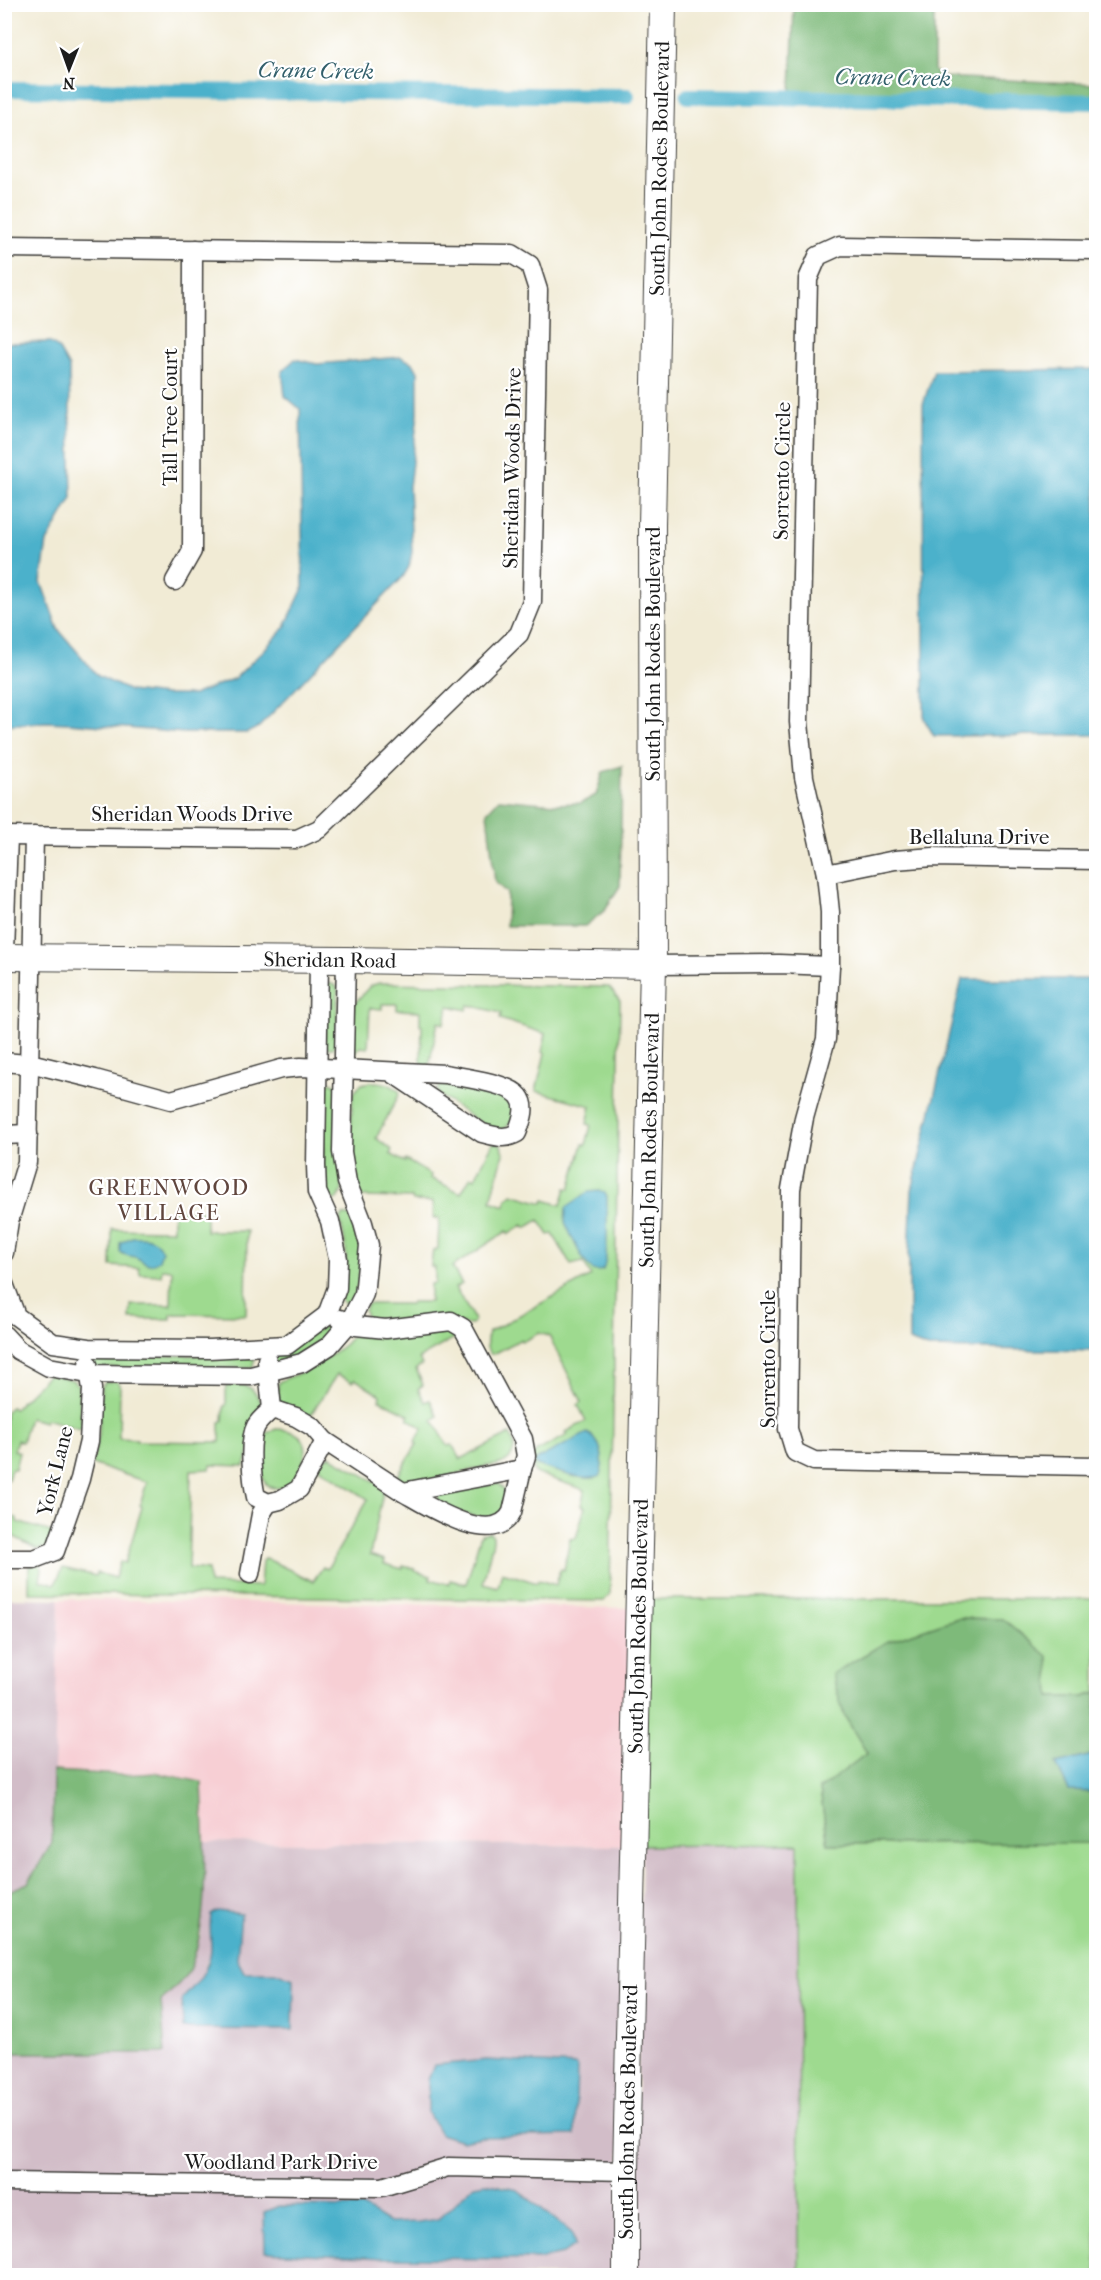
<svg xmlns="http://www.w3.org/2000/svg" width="1101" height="2280" font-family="'IM FELL French Canon',serif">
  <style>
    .built { fill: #f7cfd4 }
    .industrial { fill: #d2bdc8; fill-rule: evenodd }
    .green { fill: #9eda8f; stroke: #5d7b56; stroke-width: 1.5 }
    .forest { fill: #7eba7a; stroke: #4d6b4b; stroke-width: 1.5 }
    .water { fill: #4cb1cb; stroke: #346674; stroke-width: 1.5 }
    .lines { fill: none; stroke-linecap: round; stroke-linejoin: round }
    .canal { stroke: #4cb1cb; stroke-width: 16 }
    .street-casing { stroke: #3c3b38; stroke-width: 21 }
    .secondary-casing { stroke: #3c3b38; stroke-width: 28 }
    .street { stroke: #fff; stroke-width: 18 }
    .secondary { stroke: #fff; stroke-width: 26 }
    .labels { text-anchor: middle; stroke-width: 4.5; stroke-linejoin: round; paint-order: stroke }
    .street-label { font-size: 21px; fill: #1c1c1c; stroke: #fff }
    .water-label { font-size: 22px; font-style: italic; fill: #325f6b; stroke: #fff }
    .neighbourhood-label { font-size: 22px; letter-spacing: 1.5px; fill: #60463e; stroke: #fff }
  </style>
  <rect width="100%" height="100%" fill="#fff"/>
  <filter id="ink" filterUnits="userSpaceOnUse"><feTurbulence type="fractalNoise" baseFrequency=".0167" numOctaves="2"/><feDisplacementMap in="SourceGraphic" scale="12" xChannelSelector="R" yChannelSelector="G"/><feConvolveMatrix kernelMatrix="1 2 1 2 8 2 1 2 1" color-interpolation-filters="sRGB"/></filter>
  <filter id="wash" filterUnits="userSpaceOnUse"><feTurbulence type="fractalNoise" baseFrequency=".008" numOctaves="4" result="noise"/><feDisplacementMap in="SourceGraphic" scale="24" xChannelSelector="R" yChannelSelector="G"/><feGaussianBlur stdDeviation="1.35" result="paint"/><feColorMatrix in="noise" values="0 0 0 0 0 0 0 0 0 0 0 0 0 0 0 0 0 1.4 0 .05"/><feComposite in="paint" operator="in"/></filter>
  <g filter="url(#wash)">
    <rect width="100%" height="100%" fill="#f1ebd5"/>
    <path class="built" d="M59,1599L631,1608L626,1846L204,1842L202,1782L157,1773L122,1775L53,1771Z"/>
    <g class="industrial">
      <path d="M5,1598L59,1599L52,1843L28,1883L5,1893Z"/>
      <path d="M204,1842L626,1846L618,2275H5L4,2053H165L161,2001L188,1972L201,1935ZM209,1927L237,1959L244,1972H275L184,2029L182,1999L200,1981L211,1951ZM577,2065L574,2135L482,2137L462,2141ZM474,2185H502L518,2190L572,2233L575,2246L539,2259L384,2258L265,2251L363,2207L389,2223L400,2224L438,2219Z"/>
      <path d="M702,1844H798L799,2275L634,2276L642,1846Z"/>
    </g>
    <g class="green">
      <path d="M329,983L336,986L338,990L336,1043L333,1048H327L324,1044L325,986Z"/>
      <path d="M379,983L609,987L620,1001L610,1594L604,1601L29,1593V1565H40L42,1569L40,1581L55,1584L63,1568L96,1576L97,1573L115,1578L120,1562L125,1563L142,1507L140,1505L147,1482L92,1464L99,1435L101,1388L105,1382L117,1381L120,1384L119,1438L137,1439V1441L220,1442V1422L223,1421L224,1406L226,1405V1384C248,1384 254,1386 263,1406L245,1466L211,1465L210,1469L191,1470L188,1568L208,1570L209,1584L260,1586L262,1561L265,1558L313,1581L323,1567L327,1569L368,1499L318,1467L325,1458L330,1456L383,1486L384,1488L370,1555L385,1560L384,1564L403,1569V1566L415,1569V1571L431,1576L430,1579L449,1584L450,1580L466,1584L481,1534L490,1532L493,1536V1541L483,1583L498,1587L502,1572L537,1583L538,1580L556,1585L560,1569L564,1570L570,1539L576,1538L585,1507L581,1505L585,1490L538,1474L534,1471L532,1457L535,1452L568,1435L566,1432L586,1421L578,1405L582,1402L549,1336L539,1333L522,1342L521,1339L494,1354H490C485,1347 486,1340 489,1332L591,1276L583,1262L571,1265L553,1234L549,1235L539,1220L526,1228L523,1225L509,1234L507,1231L452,1267L462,1284L455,1288L473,1317L474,1322L472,1325L367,1318L364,1311L367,1304H411V1302H430V1284L435,1283V1267H431V1265L433,1250L438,1249L439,1218H434L433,1202L413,1201L412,1198L359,1197L349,1150L353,1094L361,1084C376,1080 389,1081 400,1092L399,1095L376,1138L392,1150L390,1154L405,1162L406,1160L431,1175L430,1178L461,1193L471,1176L475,1178L493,1143L500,1144L504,1152L491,1201L505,1206L506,1201L512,1194L543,1203L544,1200L561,1205L566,1188L570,1189L583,1144L586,1145L591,1125L587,1124L591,1106L536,1091L545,1053L542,1052L546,1034L500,1019L501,1013L469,1005L467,1010L449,1006L444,1024L438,1022L430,1061L428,1065L423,1066L421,1062L422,1025H420V1011L397,1010V1004H382V1009L370,1008L368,1048L362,1047L357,1049L353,1059L354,1004L370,986Z"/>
      <path d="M445,1080L508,1098L513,1104L514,1118C510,1123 506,1130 499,1130C484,1129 452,1103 438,1094V1088Z"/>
      <path d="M330,1082L337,1085L342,1191L339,1197L335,1200L329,1198L323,1189V1086Z"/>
      <path d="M173,1210L206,1211V1231H247L246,1315L171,1314V1319H130L131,1305H171L172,1270L162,1269L161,1275L140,1274L139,1268L111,1266L112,1229L173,1230Z"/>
      <path d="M343,1215L352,1217L363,1247L357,1288L351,1302L347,1304L342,1302L340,1298C347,1267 349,1252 340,1221Z"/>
      <path d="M329,1324H335L339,1328L314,1352L275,1367L273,1353Z"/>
      <path d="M449,1329L456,1331L458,1336L419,1358L422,1365L416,1369L423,1385L418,1389L425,1402L430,1400L438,1416L433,1420L448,1446L452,1445L461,1459L510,1434C521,1454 507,1466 487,1466L414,1485L397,1481V1477L417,1444L415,1443L423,1428L408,1419L410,1415L380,1400L381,1395L355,1379L352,1382L337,1374L308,1419L279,1409L278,1384L280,1381L316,1366L345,1344L353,1335L389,1338Z"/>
      <path d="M244,1355L254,1359L253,1368H96L93,1360L95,1356Z"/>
      <path d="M49,1374L73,1380L78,1385L82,1426L80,1429L46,1419L45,1422L29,1418L22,1442L17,1440L14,1450L19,1452L15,1469H11L8,1480L5,1479V1412L11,1407L14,1409Z"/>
      <path d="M276,1429C318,1431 307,1459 293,1485C286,1487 271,1491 266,1484C259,1475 259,1441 267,1433C269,1432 274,1430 276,1429Z"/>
      <path d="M498,1483C504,1489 508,1494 506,1503C499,1531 454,1511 438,1504V1496L442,1491Z"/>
      <path d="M4,1515L17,1518V1522L52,1532L53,1536L46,1548L37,1549L5,1532Z"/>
      <path d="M647,1599H1096V1693L1083,1697H1050L1003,1619L958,1618L886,1642L844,1715L868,1753L820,1789L828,1844L1096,1843V2275H799L798,1844L642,1846Z"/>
    </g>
    <g class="forest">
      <path d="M794,4L934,5V70L938,77L1096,84V100L791,93Z"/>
      <path d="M622,766L620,886L604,911L585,926H506L507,893L495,882L487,812L499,799L555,804L581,803L596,795L603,772Z"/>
      <path d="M958,1618L1003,1619L1048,1656L1050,1697H1083L1096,1693V1754L1056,1764L1069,1791L1096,1792V1843L828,1844L820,1789L867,1753L844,1715L832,1674L886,1642Z"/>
      <path d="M53,1771L122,1775L157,1773L202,1782C204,1835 211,1923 189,1970C184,1981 170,1992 161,2001L165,2053H5V1893L28,1883L52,1843Z"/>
    </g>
    <g class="water">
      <path d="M49,342L58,348L69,367L72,498L47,542L41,582L58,629L98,676L130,691L165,695H193L235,678L262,652L285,627L303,588L300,409L285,396L282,371L295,359L317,364L401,357L413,363L418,372V414L409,487L412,552L409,567L403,577L259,727L247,733H184L68,723L46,722L5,725V343Z"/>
      <path d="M1096,369V735L934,736L924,719L923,404L934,371Z"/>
      <path d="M962,979H1096V1351L928,1348L909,1341V1253L912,1190Z"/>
      <path d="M599,1191L605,1193L607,1197C607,1212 609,1259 603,1270C599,1271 596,1272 593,1270C583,1265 570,1233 565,1222L566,1208L588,1192Z"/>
      <path d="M132,1237C146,1236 156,1237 162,1251L159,1260C147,1268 146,1262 135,1257C129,1255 126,1257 120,1252V1243Z"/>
      <path d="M587,1433C602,1439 606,1463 599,1477C579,1482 556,1470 536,1465L535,1462L539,1458Z"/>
      <path d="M1096,1754V1792L1069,1791L1056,1764Z"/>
      <path d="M218,1911L241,1914L237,1959L244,1972H275L294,1979L293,2030L183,2029L182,1999C195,1986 210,1969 211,1949C211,1937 209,1927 211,1915Z"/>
      <path d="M487,2060L577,2065L575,2135L482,2137L462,2141L440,2134L428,2113V2080L434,2065Z"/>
      <path d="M485,2183L518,2190L572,2233L575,2246L563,2254L539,2259L384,2258L265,2252L264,2212L279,2206L363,2207L389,2223L418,2222L438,2219L474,2185Z"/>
    </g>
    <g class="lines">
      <g class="canal">
        <path d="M4,89L627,96"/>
        <path d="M688,96L1096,102"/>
      </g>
    </g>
  </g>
  <g filter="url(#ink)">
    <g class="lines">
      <g class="street-casing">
        <g id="street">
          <path d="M4,248L512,254L530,265L538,290L532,602L519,634L319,829L297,839L4,836"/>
          <path d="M1096,250L840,246L818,256L808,279L799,722L804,777L826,874L830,912V966L826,1039L804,1118L791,1189L788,1429L795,1452L814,1461L1096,1466"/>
          <path d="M175,581L192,551L193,250"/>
          <path d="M826,874L895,860L933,857L1096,860"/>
          <path d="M4,951L8,836"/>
          <path d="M653,965L779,964L830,966"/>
          <path d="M4,1062L38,1065L95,1079L171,1100L281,1069L301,1067L445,1074C461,1077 509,1083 519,1096C528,1107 521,1122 517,1133C505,1140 495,1136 482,1133L391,1072"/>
          <path d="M4,1135L28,1134"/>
          <path d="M4,1253L9,1221L27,1162L34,836"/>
          <path d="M4,1284L16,1316L53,1343L89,1348L209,1349L287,1345L327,1315L337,1288L338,1259L330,1221L317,1192L316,1165L319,960"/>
          <path d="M4,1335L18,1350L49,1367L88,1374L251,1376L302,1363L329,1346L349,1323L364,1294L365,1286L369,1245L363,1223L347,1182L342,1152L346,960"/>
          <path d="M267,1360L272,1409L296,1417L313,1427L325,1441L403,1492L522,1469L526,1456L523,1439L463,1328L451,1321L386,1329L356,1326L340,1319"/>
          <path d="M272,1409C266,1415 260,1419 256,1426C248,1441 252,1480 256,1497L268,1503L280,1500L299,1489L325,1441"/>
          <path d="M403,1492C425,1504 494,1550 512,1512L522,1469"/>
          <path d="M4,1559H34L55,1551L80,1479L89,1441L92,1389L88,1364"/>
          <path d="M250,1574L261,1514L268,1503"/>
          <path d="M4,2182L382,2187L448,2167L626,2171"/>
        </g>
      </g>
      <g class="secondary-casing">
        <g id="secondary">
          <path id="s1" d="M4,957L346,960L653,965"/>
          <path id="s2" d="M626,2276V2171L653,965L652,525L663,4"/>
        </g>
      </g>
      <use href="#street" class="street"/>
      <use href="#secondary" class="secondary"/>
    </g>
  </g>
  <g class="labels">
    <g class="street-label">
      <text dy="7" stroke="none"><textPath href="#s2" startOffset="2108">South John Rodes Boulevard</textPath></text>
      <text transform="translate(170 417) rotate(-90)" y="7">Tall Tree Court</text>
      <text transform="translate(512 468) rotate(-89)" y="7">Sheridan Woods Drive</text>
      <text transform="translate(782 471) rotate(-89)" y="7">Sorrento Circle</text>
      <text transform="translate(653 654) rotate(-90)" y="7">South John Rodes Boulevard</text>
      <text x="192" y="821">Sheridan Woods Drive</text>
      <text x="979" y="844">Bellaluna Drive</text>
      <text dy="7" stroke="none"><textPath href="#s1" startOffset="326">Sheridan Road</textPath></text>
      <text dy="7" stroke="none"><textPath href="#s2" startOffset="1136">South John Rodes Boulevard</textPath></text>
      <text transform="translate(768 1359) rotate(-90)" y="7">Sorrento Circle</text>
      <text transform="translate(55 1471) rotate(-76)" y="7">York Lane</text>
      <text dy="7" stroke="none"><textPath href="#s2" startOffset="650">South John Rodes Boulevard</textPath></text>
      <text dy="7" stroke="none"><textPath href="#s2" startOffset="164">South John Rodes Boulevard</textPath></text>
      <text x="281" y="2169">Woodland Park Drive</text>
    </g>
    <g class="water-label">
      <text transform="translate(316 70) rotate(1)" y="8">Crane Creek</text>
      <text transform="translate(893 77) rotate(1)" y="8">Crane Creek</text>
    </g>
    <g class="neighbourhood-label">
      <text x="169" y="1195">GREENWOOD<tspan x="169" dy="25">VILLAGE</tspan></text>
    </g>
  </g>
  <rect width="1101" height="2280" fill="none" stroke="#fff" stroke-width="24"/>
  <g transform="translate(69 69) rotate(181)" stroke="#ffffff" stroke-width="4.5" paint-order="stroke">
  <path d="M0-4.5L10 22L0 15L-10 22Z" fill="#1c1c1c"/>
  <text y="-9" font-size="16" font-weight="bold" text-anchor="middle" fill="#1c1c1c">N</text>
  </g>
</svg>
